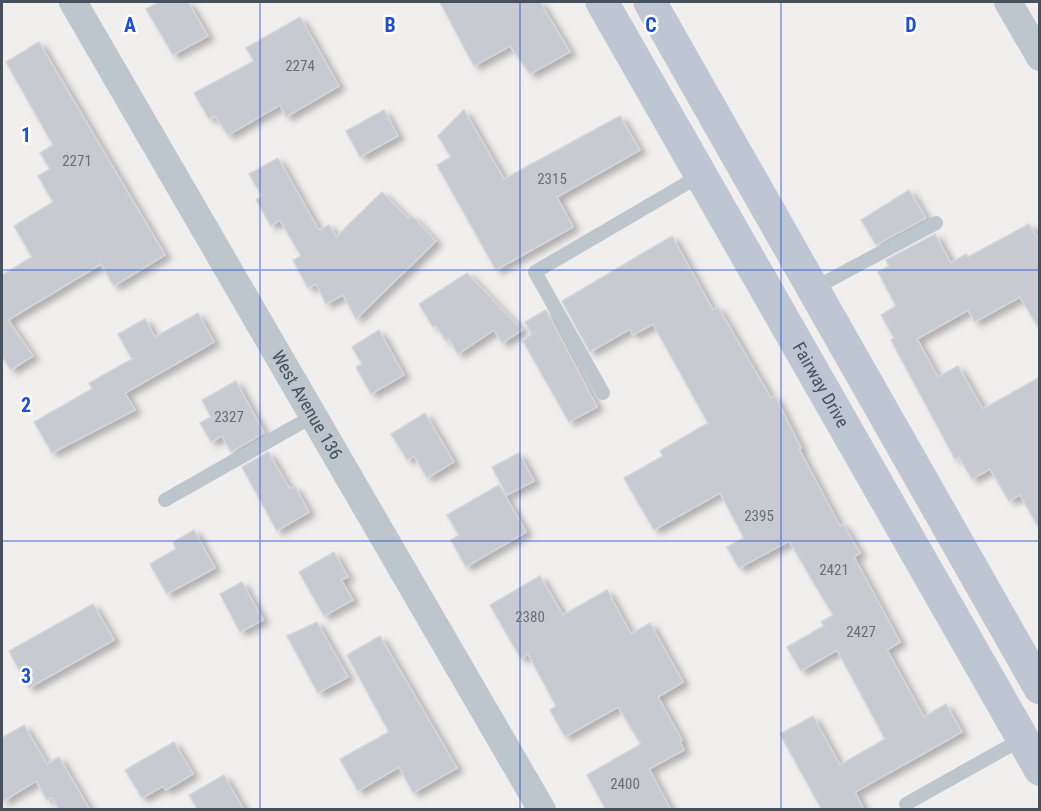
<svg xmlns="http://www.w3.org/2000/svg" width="1041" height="811" font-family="'Roboto Condensed',sans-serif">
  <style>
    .building { fill: #c8cad1; stroke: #d3d5da; stroke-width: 1.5; filter: url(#shadow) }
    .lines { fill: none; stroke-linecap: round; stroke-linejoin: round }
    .lane { stroke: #bdc5cd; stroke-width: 14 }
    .street { stroke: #bdc5cd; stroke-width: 28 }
    .secondary { stroke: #bdc6d2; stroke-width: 33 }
    .grid { fill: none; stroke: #1d4ed8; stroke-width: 1.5; stroke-opacity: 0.55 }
    .labels { text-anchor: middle; stroke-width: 5; stroke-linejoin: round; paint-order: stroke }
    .number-label { font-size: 15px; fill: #676f78 }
    .street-label { font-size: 18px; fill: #47515b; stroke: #fff }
    .grid-label { font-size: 20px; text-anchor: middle; font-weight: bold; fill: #1d4ed8; stroke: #fff; stroke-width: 5; stroke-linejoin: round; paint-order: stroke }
  </style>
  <defs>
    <filter id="shadow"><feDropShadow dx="6" dy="4" stdDeviation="3" flood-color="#0004"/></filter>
  </defs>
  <rect width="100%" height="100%" fill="#f1eeee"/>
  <g class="building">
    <path d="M159,2H188L208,36L173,55L146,9Z"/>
    <path d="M440,2H540L570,52L530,74L510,46L474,66Z"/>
    <path d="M300,17L339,86L286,117L280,105L228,135L215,116L209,119L194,93L254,61L246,48Z"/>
    <path d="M39,42L165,255L114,286L101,264L8,320L33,356L11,370L2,357V275L32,257L14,226L53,202L38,176L50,169L40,153L53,145L6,62Z"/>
    <path d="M384,110L398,136L360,157L346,131Z"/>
    <path d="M464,110L504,179L620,116L640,150L557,197L573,227L496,270L437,165L451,157L438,136Z"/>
    <path d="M278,158L319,230L329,225L336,237L382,192L409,219L412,216L436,241L356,319L343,295L326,304L316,284L308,288L293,260L301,256L280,220L271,226L256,200L262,196L249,174Z"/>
    <path d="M909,190L926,218L876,245L861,220Z"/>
    <path d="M1029,224L1040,242V330L1020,297L975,322L968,310L917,339L938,377L958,366L983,409L1040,377V530L1020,495L1009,501L990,469L972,479L959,457L955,459L891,340L894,338L881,315L896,306L878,272L889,266L886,260L935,234L951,263L966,254L968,257Z"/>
    <path d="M672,236L713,310L718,307L771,398L775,396L801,448L799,449L840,526L843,524L860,553L854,557L900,642L887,650L924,717L946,704L962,732L855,792L864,810H822L780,734L813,716L840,765L885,739L837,650L801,671L787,647L824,626L821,622L833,615L789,541L739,568L727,547L744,538L720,493L654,530L624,478L663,456L660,451L708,423L653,324L633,335L630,329L590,352L562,301Z"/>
    <path d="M467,273L522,330L502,343L494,330L458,354L449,339L446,341L436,326L433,327L419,304Z"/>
    <path d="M546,310L597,407L569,422L523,341L532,334L525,322Z"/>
    <path d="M198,313L214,342L125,393L135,410L52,453L34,422L92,389L89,383L132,359L118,334L145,319L155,337Z"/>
    <path d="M379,330L404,375L371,394L356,367L362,364L352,347Z"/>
    <path d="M236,381L264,433L231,452L222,436L211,442L200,423L211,417L202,400Z"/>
    <path d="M425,413L454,462L427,478L414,456L407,460L391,434Z"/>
    <path d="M268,452L290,489L295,487L309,512L277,531L242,467Z"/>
    <path d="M519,453L534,481L507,495L492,467Z"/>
    <path d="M499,485L526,532L466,567L451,540L459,535L447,515Z"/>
    <path d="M194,530L215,568L167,594L150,564L176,549L173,542Z"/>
    <path d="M334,552L348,577L341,580L353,600L324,616L299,572Z"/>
    <path d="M540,576L563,615L607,590L631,634L650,623L683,682L658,697L682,740L680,742L684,750L649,769L671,810H606L587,775L641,744L618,707L565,737L550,710L556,706L528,654L521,659L490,605Z"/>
    <path d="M242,582L263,620L240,632L220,594Z"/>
    <path d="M93,604L114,640L29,688L9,651Z"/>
    <path d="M317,622L348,677L318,693L287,636Z"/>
    <path d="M380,636L457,768L413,793L399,767L358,791L340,759L389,732L347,655Z"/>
    <path d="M24,725L47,764L59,757L90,810H59L52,797L47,800L36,781L2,802V738Z"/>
    <path d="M174,742L193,774L166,790L163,786L142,798L125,770Z"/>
    <path d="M224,775L244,810H198L189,795Z"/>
  </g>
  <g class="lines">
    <g class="lane">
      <path d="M813,289L936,223"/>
      <path d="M603,393L535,272L701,175"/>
      <path d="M165,500L313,416"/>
      <path d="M906,804L1022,739"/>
    </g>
    <g class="street">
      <path id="s1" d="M73,2L542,810"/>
      <path d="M1008,2L1040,57"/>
    </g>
    <g class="secondary">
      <path id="s2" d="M602,2L1040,769"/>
      <path d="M650,2L1040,688"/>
    </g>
  </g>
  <path class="grid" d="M260,2V810M520,2V810M781,2V810M2,270H1040M2,541H1040"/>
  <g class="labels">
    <g class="number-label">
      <text x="300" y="71">2274</text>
      <text x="77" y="166">2271</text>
      <text x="552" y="184">2315</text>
      <text x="229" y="422">2327</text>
      <text x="759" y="521">2395</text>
      <text x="834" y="575">2421</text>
      <text x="530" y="622">2380</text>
      <text x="861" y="637">2427</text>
      <text x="625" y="789">2400</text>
    </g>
    <g class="street-label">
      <text dy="6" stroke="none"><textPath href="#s2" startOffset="441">Fairway Drive</textPath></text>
      <text dy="6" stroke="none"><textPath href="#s1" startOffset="466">West Avenue 136</textPath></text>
    </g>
  </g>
  <g class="grid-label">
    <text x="130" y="32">A</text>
    <text x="390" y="32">B</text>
    <text x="651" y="32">C</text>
    <text x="911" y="32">D</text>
    <text x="26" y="142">1</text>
    <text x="26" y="412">2</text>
    <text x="26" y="683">3</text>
  </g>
  <rect width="1041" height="811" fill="none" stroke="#47515b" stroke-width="6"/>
</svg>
